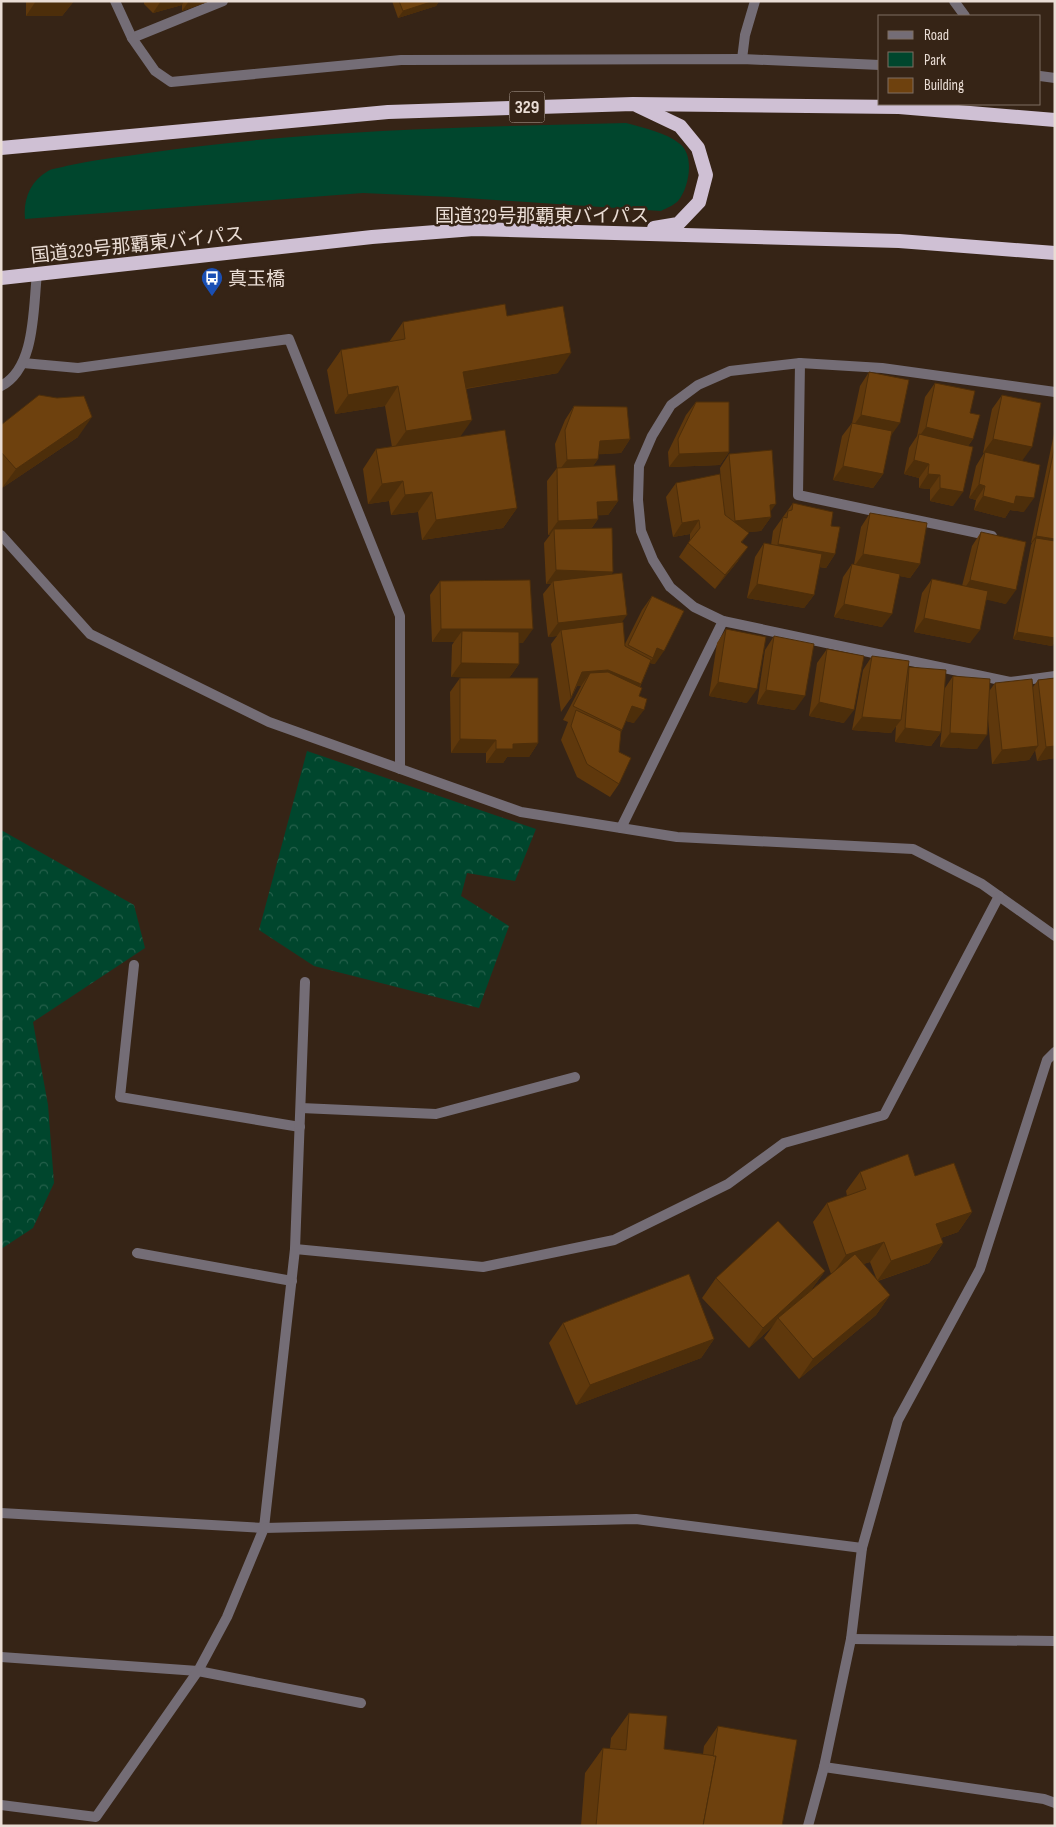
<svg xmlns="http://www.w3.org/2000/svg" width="1056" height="1827" font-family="'Sofia Sans Condensed','Noto Sans JP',sans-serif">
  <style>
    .green { fill: #00462d }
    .forest { fill: url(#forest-crowns) }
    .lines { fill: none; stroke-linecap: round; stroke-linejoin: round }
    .minor { stroke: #746d76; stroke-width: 10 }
    .tertiary { stroke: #746d76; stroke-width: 10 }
    .trunk { stroke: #cfc0d4; stroke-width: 14 }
    .wall { fill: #5f380c; fill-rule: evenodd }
    .shaded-wall { fill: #4d2e0a }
    .building { fill: #6e410e; stroke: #4d2e0a }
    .labels { text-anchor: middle; stroke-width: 5; stroke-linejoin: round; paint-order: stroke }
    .shield { fill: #362416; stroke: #b4a69c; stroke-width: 1 }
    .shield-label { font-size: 18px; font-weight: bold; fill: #eaddd5 }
    .street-label { font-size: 19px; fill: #eaddd5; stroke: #362416 }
    .poi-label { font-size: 19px; fill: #eaddd5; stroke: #362416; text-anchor: start }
  </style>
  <defs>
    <pattern id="forest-crowns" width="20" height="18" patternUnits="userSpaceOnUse" patternTransform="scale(1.25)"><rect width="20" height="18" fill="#00462d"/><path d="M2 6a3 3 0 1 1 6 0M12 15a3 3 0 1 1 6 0" fill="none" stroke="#25604b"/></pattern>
  </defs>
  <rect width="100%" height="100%" fill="#362416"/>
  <path class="green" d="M626,123C644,128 665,132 680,144C695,156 689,188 678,201C674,205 667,208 661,211L451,197L363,193L25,219C23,200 30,181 48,171C53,168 60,168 66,166C93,160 120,157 148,153C306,130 466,127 626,123Z"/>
  <g class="forest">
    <path d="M307,751L536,829L515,881L467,873L461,896L509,926L479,1008L314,966L259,930Z"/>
    <path d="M1,830L134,905L145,948L33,1022L48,1105L54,1183L33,1228L1,1249Z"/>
  </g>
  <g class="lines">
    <g class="minor">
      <path d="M115,1L132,38L223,1"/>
      <path d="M954,1L965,16"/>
      <path d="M742,59L745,35L755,1"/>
      <path d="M23,363L78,368L289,339L400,616V769"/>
      <path d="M800,363L798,495L992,536"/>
      <path d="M1,386C36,368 33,307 37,274"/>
      <path d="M1,535L90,634L269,722L521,812L677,837L913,849L982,884L1055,936"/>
      <path d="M621,828L723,621"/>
      <path d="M134,965L120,1097L300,1127"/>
      <path d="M301,1108L436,1114L575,1077"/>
      <path d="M295,1249L483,1267L614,1240L728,1184L784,1143L884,1115L999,896"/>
      <path d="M137,1253L292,1281"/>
      <path d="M1,1513L264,1528L295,1249L305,982"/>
      <path d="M851,1639L1055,1641"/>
      <path d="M1,1657L198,1671L361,1703"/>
      <path d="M824,1767L1044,1799L1055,1803"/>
      <path d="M1,1805L96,1817L198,1671L227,1617L264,1528L636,1519L862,1548"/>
      <path d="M808,1826L824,1767L851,1639L862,1548L898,1420L980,1269L1047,1060L1055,1052"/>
    </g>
    <g class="tertiary">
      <path d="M132,38L155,71L171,82L401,60L742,59L880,65"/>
      <path d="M1040,76L1055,78"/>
      <path d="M1055,392L882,368L800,363L730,371L698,385L671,405L652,436L639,466L638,500L641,531L653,560L670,587L694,607L723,621L1010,682L1055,676"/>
    </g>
    <g class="trunk">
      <path d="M638,106L680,126L698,148L706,175L699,202L678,224L654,228"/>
      <path d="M1,148L388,112L633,104L899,107L1055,120"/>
      <path d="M1,278L372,237L474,229L899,241L1055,253"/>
    </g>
  </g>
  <g class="wall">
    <path d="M26,1H74L62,16H26Z"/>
    <path d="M144,1H210L182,11V5L153,13L144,4Z"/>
    <path d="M392,1H439L436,6L398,18Z"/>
    <path d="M507,316L558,373L466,389L460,437L517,508L503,528L422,540L418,512L391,515L389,501L368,504L363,469L376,449L392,447L385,406L335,414L327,370L341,350L389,342L403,322Z"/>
    <path d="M869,372L890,437L883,474L873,488L833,480L842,436L852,423L860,386Z"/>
    <path d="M935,383L970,413L973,439L968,446L953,506L930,501V489L919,488V478L904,474L909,448L917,436L925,397Z"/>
    <path d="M1002,395L1022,461L1024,512L1010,510L1005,518L974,510L976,500L969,498L976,466L984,453H983L992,409Z"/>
    <path d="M696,402L729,452L720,465L669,467L668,452L686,415Z"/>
    <path d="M574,406L630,439L621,453L598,454V459L593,466L618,501L608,515H598V519L591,529L612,574L622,622L625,644L642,610L652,596L655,664L650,663L640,687L634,723L626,721L621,732L619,752V784L610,797L577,777L561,740L568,722L563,720L581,686H577L571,698L561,712L551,644L557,636L548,637L543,594L551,584H546L544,543L550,535H548L547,481L557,468L555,444L565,420Z"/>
    <path d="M1,425L78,437L2,488L1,487Z"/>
    <path d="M1055,429V642L1052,646L1013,639L1031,545L1032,543H1031Z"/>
    <path d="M729,454L771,512V517L761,531L748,532L749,533L742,542L738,561L715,589L679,557L690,540V534L673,537L666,497L676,483L721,484L720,468Z"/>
    <path d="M793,503L831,526L835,554L826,568L819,567L814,595L804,608L747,598L755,557L764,543L771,545L773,531Z"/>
    <path d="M870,513L920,564L910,578L900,576L882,627L834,617L843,577L852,564H854L861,527Z"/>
    <path d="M981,532L1006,604L986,599L970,643L914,632L922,593L932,579L962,586L972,546Z"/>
    <path d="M440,581L523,643H519V664L509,678L451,677L452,645L454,642H432L430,595Z"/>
    <path d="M726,629L747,703L709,696L717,643Z"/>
    <path d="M774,636L795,710L757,704L765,650Z"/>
    <path d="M827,649L844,723L809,716L817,663Z"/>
    <path d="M872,656L908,669L909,667L945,688L953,676L990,690L995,683L1033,687L1038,680L1055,678V758L1037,761L1035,750L1029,760L992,764L988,719L977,749L940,747L942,726L941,732L931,746L895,742L896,726L891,733L852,730L863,670Z"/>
    <path d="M460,678L538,743L529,757H507L503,763H486V753H451L450,692Z"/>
    <path d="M860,1172L915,1176L972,1212L958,1232L941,1238L943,1243L929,1263L878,1281L890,1295L876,1315L799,1379L764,1338L773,1326L749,1348L702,1298L716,1278L825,1271L811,1290L831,1274L813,1222L827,1203L847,1196L846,1191ZM870,1262L877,1280L863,1264Z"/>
    <path d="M563,1323L714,1339L701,1358L576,1405L549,1343Z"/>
    <path d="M629,1713L664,1749L703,1754L704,1746L718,1726L782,1826H581L585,1773L603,1748H610L611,1738Z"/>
  </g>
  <g class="shaded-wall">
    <path d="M36,1H74L62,16H26Z"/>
    <path d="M161,1H184L182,5L153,13Z"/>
    <path d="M189,1H210L182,11Z"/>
    <path d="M434,1H439L436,6L398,18L403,11Z"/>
    <path d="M571,353L558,373L449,391L463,372Z"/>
    <path d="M398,386L385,406L335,414L348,395Z"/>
    <path d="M861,415L900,423L890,437L851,429Z"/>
    <path d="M92,417L78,437L2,488L16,469Z"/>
    <path d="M472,420L458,440L392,451L406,431Z"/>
    <path d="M926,427L973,439L963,453L918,438Z"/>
    <path d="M630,439L621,453L590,455L600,441Z"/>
    <path d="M993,439L1032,447L1022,461L983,453Z"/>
    <path d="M729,452L720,465L669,467L679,454Z"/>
    <path d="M598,459L588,473H557L567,460Z"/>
    <path d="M914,460L929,464L919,478L904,474Z"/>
    <path d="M843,466L883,474L873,488L833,480Z"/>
    <path d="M928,474L940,475L930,489L919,488Z"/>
    <path d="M403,481L389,501L368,504L382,484Z"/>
    <path d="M979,484L985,486L976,500L969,498Z"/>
    <path d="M940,488L963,492L953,506L930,501Z"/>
    <path d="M432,492L418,512L391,515L405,495Z"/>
    <path d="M983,496H1016L1034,498L1024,512L1010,510L1005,518L974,510Z"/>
    <path d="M618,501L608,515L588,516L597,502Z"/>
    <path d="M776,504L766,518L771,517L761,531L725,534L735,521L770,505Z"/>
    <path d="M517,508L503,528L422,540L436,520Z"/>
    <path d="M598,519L588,533L554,529L550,535H548L558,521Z"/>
    <path d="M699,520L690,534L673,537L682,523Z"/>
    <path d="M1036,536L1055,539V547L1036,538L1032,543H1031Z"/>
    <path d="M778,544L835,554L826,568L768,558Z"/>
    <path d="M748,547L738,561L715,589L725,575Z"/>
    <path d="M863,554L920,564L910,578L853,568Z"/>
    <path d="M556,570L613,572L604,586L553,581L551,584H546Z"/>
    <path d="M970,580L1016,590L1006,604L961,594Z"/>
    <path d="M757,584L814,595L804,608L747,598Z"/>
    <path d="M844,604L892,614L882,627L834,617Z"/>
    <path d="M627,615L617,629L561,630L557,636L548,637L558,623Z"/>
    <path d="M924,618L980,630L970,643L914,632Z"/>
    <path d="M441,629H533L523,643L461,642L462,631L454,642H432Z"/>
    <path d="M1017,632L1055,638V642L1052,646L1013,639Z"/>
    <path d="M657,648L664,651L655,664L649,663L653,658Z"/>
    <path d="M461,663L519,664L509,678L451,677Z"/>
    <path d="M608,670L641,684L632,698L590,673L581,686H573L582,672Z"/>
    <path d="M718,682L757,689L747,703L709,696Z"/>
    <path d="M766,690L805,696L795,710L757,704Z"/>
    <path d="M819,702L854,710L844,723L809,716Z"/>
    <path d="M632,706L644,710L634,723L622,720Z"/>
    <path d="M862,717L901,720L891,733L852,730Z"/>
    <path d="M905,728L941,732L931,746L895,742Z"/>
    <path d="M950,733L987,735L977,749L940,747Z"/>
    <path d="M460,739L496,740L486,753H451Z"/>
    <path d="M538,743L529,757H507L503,763H486L496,749L513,744Z"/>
    <path d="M1038,746L1029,760L992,764L1002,750Z"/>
    <path d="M1055,746V758L1037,761L1046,747Z"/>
    <path d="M972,1212L958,1232L923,1244L936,1224Z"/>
    <path d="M884,1242L870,1262L832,1275L846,1255Z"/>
    <path d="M943,1243L929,1263L877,1281L891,1261Z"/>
    <path d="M825,1271L811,1290L778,1318L773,1326L749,1348L763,1328Z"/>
    <path d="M890,1295L876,1315L799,1379L813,1359Z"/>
    <path d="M714,1339L701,1358L576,1405L590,1385Z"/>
  </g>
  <g class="building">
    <path d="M399,1H434L403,11Z"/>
    <path d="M505,304L507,316L563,306L571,353L463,372L472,420L406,431L398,386L348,395L341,350L405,339L403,322Z"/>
    <path d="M869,372L909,380L900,423L861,415Z"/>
    <path d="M935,383L975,391L970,413L980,415L973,439L926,427Z"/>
    <path d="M39,395L57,398L84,396L92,417L16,469L1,452V425Z"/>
    <path d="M1002,395L1041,403L1032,447L993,439Z"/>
    <path d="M696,402H729V452L679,454L678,439Z"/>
    <path d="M574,406L627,407L630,439L600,441L598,459L567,460L565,430Z"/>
    <path d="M852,423L892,431L883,474L843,466Z"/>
    <path d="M505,430L517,508L436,520L432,492L405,495L403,481L382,484L376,449Z"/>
    <path d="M919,434L973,447L963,492L940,488V475L928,474L929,464L914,460Z"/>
    <path d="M1055,445V539L1036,536Z"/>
    <path d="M772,450L776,504L770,505L771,517L735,521L729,454Z"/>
    <path d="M985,452L1040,465L1034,498L1016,496L1014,504L983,496L985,486L979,484Z"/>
    <path d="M615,465L618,501L597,502L598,519L558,521L557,468Z"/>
    <path d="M720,474L725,515L749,533L741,542L748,547L725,575L688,543L700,528L699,520L682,523L676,483Z"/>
    <path d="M793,503L833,512L831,526L840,527L835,554L778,544L783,517L787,518L788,511L792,510Z"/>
    <path d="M870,513L927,523L920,564L863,554Z"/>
    <path d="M612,528L613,572L556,570L554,529Z"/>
    <path d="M981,532L1026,542L1016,590L970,580Z"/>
    <path d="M1036,538L1055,541V638L1017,632Z"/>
    <path d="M764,543L822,554L814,595L757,584Z"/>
    <path d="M852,564L900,574L892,614L844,604Z"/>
    <path d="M622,573L627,615L558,623L553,581Z"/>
    <path d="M932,579L988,591L980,630L924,618Z"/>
    <path d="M530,580L533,629H441L440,581Z"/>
    <path d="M652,596L684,611L664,651L657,648L653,658L628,645Z"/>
    <path d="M623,622L625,646L651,660L641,684L608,670L582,672L571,698L561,630Z"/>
    <path d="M726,629L766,637L757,689L718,682Z"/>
    <path d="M462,631L519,632V664L461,663Z"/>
    <path d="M774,636L814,644L805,696L766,690Z"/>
    <path d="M827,649L864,656L854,710L819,702Z"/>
    <path d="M872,656L909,661L901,720L862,717Z"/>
    <path d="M909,667L946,670L941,732L905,728Z"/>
    <path d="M608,672L642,688L639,696L647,699L644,710L632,706L622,730L573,706L590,673Z"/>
    <path d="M953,676L990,679L987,735L950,733Z"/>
    <path d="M460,678H538V743L513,744V749H496V740L460,739Z"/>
    <path d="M1055,678V746L1046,747L1038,680Z"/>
    <path d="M1032,679L1038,746L1002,750L995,683Z"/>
    <path d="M576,710L621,731L619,752L631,758L619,784L587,764L571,726Z"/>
    <path d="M908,1154L915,1176L954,1163L972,1212L936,1224L943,1243L891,1261L884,1242L846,1255L827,1203L866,1189L860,1172Z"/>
    <path d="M778,1221L825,1271L763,1328L716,1278Z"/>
    <path d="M855,1254L890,1295L813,1359L778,1318Z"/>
    <path d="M689,1274L714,1339L590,1385L563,1323Z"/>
    <path d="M629,1713L667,1716L664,1749L716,1756L703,1826H596L603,1748L626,1750Z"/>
    <path d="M718,1726L797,1740L782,1826H703L716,1756H713Z"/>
  </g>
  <defs>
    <g id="bus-pin" transform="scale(1.125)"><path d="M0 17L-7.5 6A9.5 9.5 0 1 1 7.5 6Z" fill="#1a4fb4" stroke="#362416"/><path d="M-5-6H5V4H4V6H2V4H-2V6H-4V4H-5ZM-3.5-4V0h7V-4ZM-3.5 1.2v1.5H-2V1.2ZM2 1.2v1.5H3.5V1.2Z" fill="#fff"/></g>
  </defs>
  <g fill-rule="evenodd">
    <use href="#bus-pin" x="212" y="278"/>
  </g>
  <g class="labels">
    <rect class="shield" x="509.5" y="91.5" width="35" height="31" rx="4"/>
    <g class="shield-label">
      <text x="527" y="113">329</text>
    </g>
    <g class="street-label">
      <text x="542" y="222">国道329号那覇東バイパス</text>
      <text transform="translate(137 244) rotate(-6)" y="7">国道329号那覇東バイパス</text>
    </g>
    <g class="poi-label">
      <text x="228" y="285">真玉橋</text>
    </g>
  </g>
  <rect width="1056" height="1827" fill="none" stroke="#eaddd5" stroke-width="5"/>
  <rect x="878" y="15" width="162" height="90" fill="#362416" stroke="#7e6e62"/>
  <rect x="888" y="31" width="25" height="8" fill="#746d76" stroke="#7e6e62"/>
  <text x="924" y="40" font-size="15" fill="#eaddd5">Road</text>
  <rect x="888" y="52" width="25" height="15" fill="#00462d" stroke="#7e6e62"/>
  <text x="924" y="65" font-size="15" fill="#eaddd5">Park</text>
  <rect x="888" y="78" width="25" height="15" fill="#6e410e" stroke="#7e6e62"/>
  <text x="924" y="90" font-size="15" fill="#eaddd5">Building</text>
</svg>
